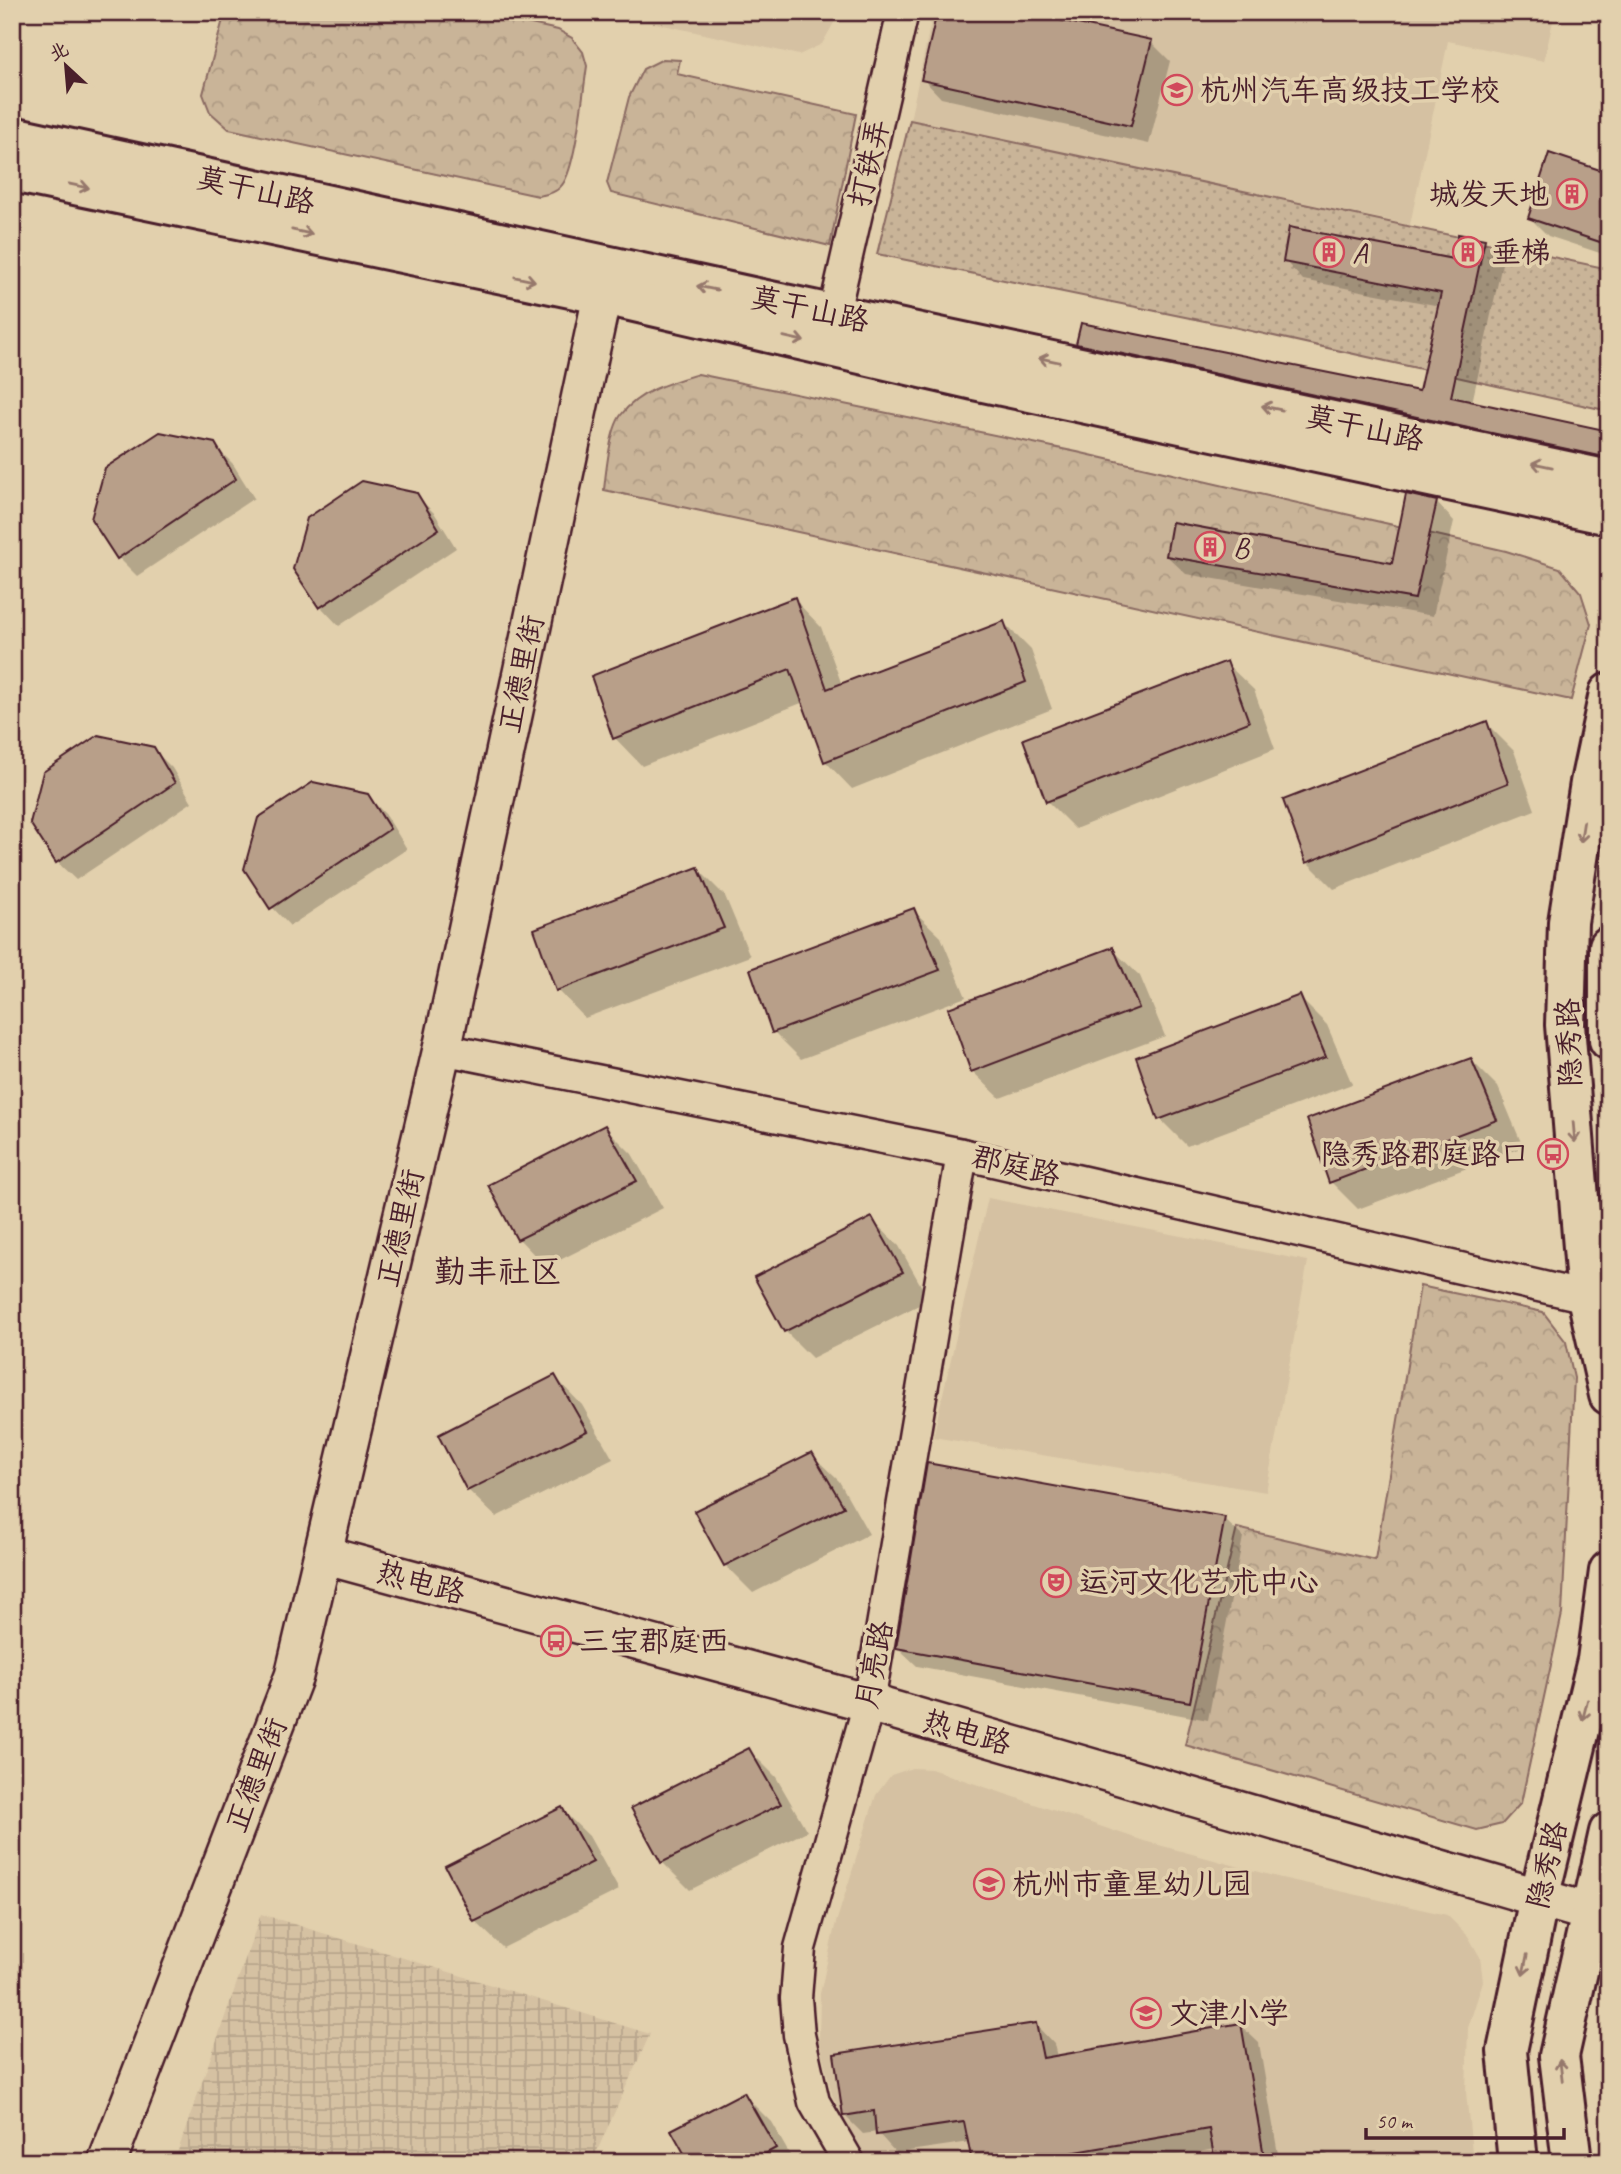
<svg xmlns="http://www.w3.org/2000/svg" width="1621" height="2174" font-family="Caveat,'LXGW WenKai TC',sans-serif">
  <style>
    .built { fill: #d5c1a2 }
    .industrial { fill: url(#industrial-grid) }
    .grass { fill: url(#grass-dots); stroke: #8a6a62; stroke-width: 2 }
    .park { fill: url(#park-crowns); stroke: #8a6a62; stroke-width: 2 }
    .shadow { fill: #0003 }
    .building { fill: #b89f89; stroke: #4a1f2b; stroke-width: 2 }
    .lines { fill: none; stroke-linecap: round; stroke-linejoin: round }
    .minor-casing { stroke: #4a1f2b; stroke-width: 35 }
    .tertiary-casing { stroke: #4a1f2b; stroke-width: 42 }
    .secondary-casing { stroke: #4a1f2b; stroke-width: 44 }
    .primary-casing { stroke: #4a1f2b; stroke-width: 44 }
    .minor { stroke: #e2d0ad; stroke-width: 30 }
    .tertiary { stroke: #e2d0ad; stroke-width: 37 }
    .secondary { stroke: #e2d0ad; stroke-width: 38 }
    .primary { stroke: #e2d0ad; stroke-width: 38 }
    .oneway { stroke: #96786c }
    .labels { text-anchor: middle; stroke-width: 7; stroke-linejoin: round; paint-order: stroke }
    .poi-label { font-size: 30px; fill: #4a1f2b; stroke: #e2d0ad; text-anchor: start }
    .street-label { font-size: 30px; fill: #4a1f2b; stroke: #e2d0ad }
    .neighbourhood-label { font-size: 32px; fill: #4a1f2b; stroke: #e2d0ad }
  </style>
  <defs>
    <pattern id="industrial-grid" width="8" height="8" patternUnits="userSpaceOnUse" patternTransform="scale(1.75)"><rect width="8" height="8" fill="#d5c1a2"/><path d="M0 4h8M4 0v8" fill="none" stroke="#b8a58c"/></pattern>
    <pattern id="grass-dots" width="8" height="8" patternUnits="userSpaceOnUse" patternTransform="scale(1.75)"><rect width="8" height="8" fill="#c9b498"/><path d="M2 2h.1M6 6h.1" fill="none" stroke="#ae9a83" stroke-width="1.8" stroke-linecap="round"/></pattern>
    <pattern id="park-crowns" width="20" height="18" patternUnits="userSpaceOnUse" patternTransform="scale(1.75)"><rect width="20" height="18" fill="#c9b498"/><path d="M2 6a3 3 0 1 1 6 0M12 15a3 3 0 1 1 6 0" fill="none" stroke="#ae9a83"/></pattern>
  </defs>
  <rect width="100%" height="100%" fill="#e2d0ad"/>
  <filter id="ink" filterUnits="userSpaceOnUse"><feTurbulence type="fractalNoise" baseFrequency=".0143" numOctaves="2"/><feDisplacementMap in="SourceGraphic" scale="14" xChannelSelector="R" yChannelSelector="G"/><feConvolveMatrix kernelMatrix="1 2 1 2 8 2 1 2 1" color-interpolation-filters="sRGB"/></filter>
  <g filter="url(#ink)">
    <g class="built">
      <path d="M605,12H840L822,44L799,55Z"/>
      <path d="M933,12H1555L1544,61L1448,41L1410,225L910,120Z"/>
      <path d="M988,1198L1308,1261L1266,1492L933,1437Z"/>
      <path d="M912,1768L931,1769L1144,1841L1277,1877L1447,1915L1468,1936L1480,1957L1483,1981L1468,2028L1466,2092L1473,2162H870L858,2146L832,2095L819,2041L820,1994L835,1926L876,1795L891,1775Z"/>
    </g>
    <path class="industrial" d="M261,1914L650,2034L592,2162H174Z"/>
    <path class="grass" d="M910,120L1609,269V411L1229,326L877,254Z"/>
    <g class="park">
      <path d="M225,12H476L558,30L572,38L583,52L587,66C583,91 576,168 562,185C556,193 548,194 538,196L229,129L210,112L203,94Z"/>
      <path d="M663,59L680,60L677,74L856,114L830,246L611,193L607,183L629,97L643,69Z"/>
      <path d="M698,374L1077,452L1506,551L1560,568L1581,593L1591,624L1571,700L604,490C606,471 610,430 621,415C639,391 671,382 698,374Z"/>
      <path d="M1420,1286L1543,1312L1566,1342L1574,1378L1562,1614L1521,1803L1502,1824L1477,1830L1185,1745L1237,1528L1375,1560Z"/>
    </g>
    <g class="shadow">
      <path d="M939,12H1058L1056,21L1151,42L1170,61L1149,144L941,98L923,79Z"/>
      <path d="M1483,12H1523L1521,20Z"/>
      <path d="M1609,150V256L1548,236L1530,218L1601,172Z"/>
      <path d="M1484,241L1503,259L1472,403L1609,433V471L1096,362L1078,343L1420,393L1440,306L1303,280L1285,261H1454Z"/>
      <path d="M214,445L233,464L254,498L137,576L119,558Z"/>
      <path d="M416,495L435,514L456,548L339,626L321,607L295,568Z"/>
      <path d="M1436,502L1454,521L1433,616L1186,574L1167,556L1394,565Z"/>
      <path d="M794,599L821,627L842,685L1004,623L1031,650L1052,709L852,789L825,761L804,702L642,766L615,738L593,677Z"/>
      <path d="M1226,663L1254,690L1275,749L1075,829L1047,801Z"/>
      <path d="M1486,723L1514,751L1535,810L1334,889L1307,862Z"/>
      <path d="M153,749L172,768L192,802L76,880L57,862Z"/>
      <path d="M367,795L386,815L407,849L290,926L272,907Z"/>
      <path d="M698,869L725,896L750,956L585,1018L558,990L536,930Z"/>
      <path d="M913,910L941,937L966,997L801,1059L774,1032Z"/>
      <path d="M1112,949L1140,976L1165,1036L1000,1098L972,1071Z"/>
      <path d="M1299,997L1327,1025L1352,1084L1187,1146L1160,1119Z"/>
      <path d="M1471,1060L1498,1087L1523,1147L1358,1209L1331,1182Z"/>
      <path d="M605,1127L632,1154L663,1208L546,1267L519,1239L490,1185Z"/>
      <path d="M871,1219L899,1246L929,1300L812,1358L785,1331Z"/>
      <path d="M555,1377L582,1405L613,1459L496,1517L468,1490Z"/>
      <path d="M811,1454L839,1481L869,1534L753,1593L725,1565Z"/>
      <path d="M1224,1519L1243,1537L1208,1720L917,1666L898,1648Z"/>
      <path d="M749,1750L776,1777L807,1831L690,1890L662,1862Z"/>
      <path d="M561,1809L589,1836L619,1890L503,1948L475,1921Z"/>
      <path d="M1036,2025L1054,2044L1057,2057L1240,2025L1259,2043L1279,2160L1325,2152L1335,2162H1217L1215,2149L1142,2162H974L970,2142L896,2153L877,2132L863,2134L844,2115Z"/>
      <path d="M744,2095L771,2122L794,2162H691Z"/>
    </g>
    <g class="building">
      <path d="M937,12H1036V15L1152,40L1131,126L921,80Z"/>
      <path d="M1549,153L1609,173V245L1528,218Z"/>
      <path d="M1289,227L1453,259L1458,234L1485,239L1451,397L1609,431V458L1076,344L1081,323L1419,391L1441,293L1283,262Z"/>
      <path d="M160,432L215,443L236,479L117,559L91,519L105,468Z"/>
      <path d="M362,481L417,493L439,529L319,608L293,569L307,518Z"/>
      <path d="M1406,494L1437,501L1415,599L1166,556L1172,522L1392,563Z"/>
      <path d="M795,597L827,689L1004,621L1026,682L824,762L790,669L613,739L591,676Z"/>
      <path d="M1227,661L1249,722L1046,802L1023,739Z"/>
      <path d="M1487,721L1508,783L1306,863L1283,800Z"/>
      <path d="M98,735L154,747L175,783L56,863L30,823L43,772Z"/>
      <path d="M313,782L368,794L390,829L270,909L244,869L258,818Z"/>
      <path d="M698,867L724,928L556,991L534,929Z"/>
      <path d="M914,908L940,970L772,1033L750,969Z"/>
      <path d="M1113,947L1139,1008L971,1072L948,1008Z"/>
      <path d="M1300,995L1326,1057L1158,1120L1136,1057Z"/>
      <path d="M1471,1058L1497,1120L1329,1183L1307,1119Z"/>
      <path d="M605,1125L637,1181L517,1240L488,1185Z"/>
      <path d="M872,1217L903,1272L784,1332L754,1277Z"/>
      <path d="M555,1375L587,1431L467,1491L438,1435Z"/>
      <path d="M812,1452L844,1507L724,1566L694,1511Z"/>
      <path d="M927,1463L1225,1517L1190,1702L896,1648Z"/>
      <path d="M749,1748L781,1804L661,1863L631,1808Z"/>
      <path d="M562,1807L593,1862L474,1922L445,1866Z"/>
      <path d="M1036,2023L1043,2058L1241,2023L1265,2162H1215L1209,2129L1018,2162H972L964,2122L876,2135L874,2111L843,2116L834,2054Z"/>
      <path d="M744,2092L776,2148L750,2162H689L671,2130Z"/>
    </g>
    <g class="lines">
      <g class="minor-casing">
        <g id="minor">
          <path d="M834,313L903,12"/>
          <path d="M442,1049L962,1154L1587,1297"/>
          <path d="M849,2162L814,2102L799,2035L796,1998L800,1948L869,1703L962,1154"/>
        </g>
      </g>
      <g class="tertiary-casing">
        <g id="tertiary">
          <path d="M323,1555L869,1703L1609,1918"/>
          <path d="M107,2162L294,1676L442,1049L608,268"/>
        </g>
      </g>
      <g class="secondary-casing">
        <g id="secondary">
          <path d="M1609,693L1590,783L1568,922L1565,1025L1587,1297L1609,1395"/>
          <path d="M1609,946V1040"/>
          <path d="M1518,2162L1507,2051L1539,1898L1597,1660L1609,1571"/>
          <path d="M1572,2162L1559,2056L1609,1832"/>
        </g>
      </g>
      <g class="primary-casing">
        <g id="primary">
          <path d="M12,136C544,254 1076,366 1609,480"/>
          <path d="M12,172L604,295L974,380L1609,515"/>
        </g>
      </g>
      <use href="#minor" class="minor"/>
      <use href="#tertiary" class="tertiary"/>
      <use href="#secondary" class="secondary"/>
      <use href="#primary" class="primary"/>
    </g>
    <defs><path id="oneway-shaft" d="M-6 0H5M1.5-3L5.5 0L1.5 3" fill="none" stroke-width="1.6" stroke-linecap="round" stroke-linejoin="round" transform="scale(1.75)"/></defs>
    <g class="oneway">
      <use href="#oneway-shaft" transform="translate(79 186) rotate(12)"/>
      <use href="#oneway-shaft" transform="translate(302 232) rotate(12)"/>
      <use href="#oneway-shaft" transform="translate(525 279) rotate(12)"/>
      <use href="#oneway-shaft" transform="translate(707 288) rotate(-169)"/>
      <use href="#oneway-shaft" transform="translate(794 339) rotate(13)"/>
      <use href="#oneway-shaft" transform="translate(1049 360) rotate(-168)"/>
      <use href="#oneway-shaft" transform="translate(1272 408) rotate(-168)"/>
      <use href="#oneway-shaft" transform="translate(1542 465) rotate(-168)"/>
      <use href="#oneway-shaft" transform="translate(1582 832) rotate(99)"/>
      <use href="#oneway-shaft" transform="translate(1574 1132) rotate(85)"/>
      <use href="#oneway-shaft" transform="translate(1585 1710) rotate(104)"/>
      <use href="#oneway-shaft" transform="translate(1525 1965) rotate(102)"/>
      <use href="#oneway-shaft" transform="translate(1561 2070) rotate(-97)"/>
    </g>
  </g>
  <defs>
    <g id="school-ring" transform="scale(1.575)"><circle r="9.5" fill="#e2d0ad" stroke="#d1495b" stroke-width="1.5"/><path d="M0-5L7-2L0 1L-7-2ZM-4 1L0 2.5L4 1V4Q0 6-4 4Z" fill="#d1495b"/></g>
    <g id="building-ring" transform="scale(1.575)"><circle r="9.5" fill="#e2d0ad" stroke="#d1495b" stroke-width="1.5"/><path d="M-4-6H4V6H1V3H-1V6H-4ZM-2.5-4.3h1.7v1.8h-1.7ZM.8-4.3h1.7v1.8H.8ZM-2.5-1h1.7V.8h-1.7ZM.8-1h1.7V.8H.8Z" fill="#d1495b"/></g>
    <g id="bus-ring" transform="scale(1.575)"><circle r="9.5" fill="#e2d0ad" stroke="#d1495b" stroke-width="1.5"/><path d="M-5-6H5V4H4V6H2V4H-2V6H-4V4H-5ZM-3.5-4V0h7V-4ZM-3.5 1.2v1.5H-2V1.2ZM2 1.2v1.5H3.5V1.2Z" fill="#d1495b"/></g>
    <g id="theatre-ring" transform="scale(1.575)"><circle r="9.5" fill="#e2d0ad" stroke="#d1495b" stroke-width="1.5"/><path d="M-5-5.5Q0-4 5-5.5V0Q5 5 0 6Q-5 5-5 0ZM-3.3-2.5H-1v1.5H-3.3ZM1-2.5H3.3v1.5H1ZM-2.8 1Q0 5.5 2.8 1Z" fill="#d1495b"/></g>
  </defs>
  <g fill-rule="evenodd">
    <use href="#school-ring" x="1177" y="90"/>
    <use href="#building-ring" x="1572" y="194"/>
    <use href="#building-ring" x="1329" y="252"/>
    <use href="#building-ring" x="1468" y="252"/>
    <use href="#building-ring" x="1210" y="547"/>
    <use href="#bus-ring" x="1553" y="1154"/>
    <use href="#theatre-ring" x="1056" y="1582"/>
    <use href="#bus-ring" x="556" y="1641"/>
    <use href="#school-ring" x="989" y="1884"/>
    <use href="#school-ring" x="1146" y="2013"/>
  </g>
  <g class="labels">
    <g class="poi-label">
      <text x="1200" y="100">杭州汽车高级技工学校</text>
      <text x="1549" y="204" text-anchor="end">城发天地</text>
      <text x="1352" y="262">A</text>
      <text x="1491" y="262">垂梯</text>
      <text x="1233" y="557">B</text>
      <text x="1530" y="1164" text-anchor="end">隐秀路郡庭路口</text>
      <text x="1079" y="1592">运河文化艺术中心</text>
      <text x="579" y="1651">三宝郡庭西</text>
      <text x="1012" y="1894">杭州市童星幼儿园</text>
      <text x="1169" y="2023">文津小学</text>
    </g>
    <g class="street-label">
      <text transform="translate(869 163) rotate(-77)" y="10">打铁弄</text>
      <text transform="translate(256 190) rotate(13)" y="10">莫干山路</text>
      <text transform="translate(810 309) rotate(12)" y="10">莫干山路</text>
      <text transform="translate(1365 428) rotate(12)" y="10">莫干山路</text>
      <text transform="translate(521 674) rotate(-78)" y="10">正德里街</text>
      <text transform="translate(1569 1043) rotate(-92)" y="10">隐秀路</text>
      <text transform="translate(1016 1166) rotate(13)" y="10">郡庭路</text>
      <text transform="translate(400 1228) rotate(-77)" y="10">正德里街</text>
      <text transform="translate(421 1582) rotate(15)" y="10">热电路</text>
      <text transform="translate(874 1665) rotate(-79)" y="10">月亮路</text>
      <text transform="translate(967 1732) rotate(16)" y="10">热电路</text>
      <text transform="translate(256 1775) rotate(-69)" y="10">正德里街</text>
      <text transform="translate(1547 1865) rotate(-77)" y="10">隐秀路</text>
    </g>
    <g class="neighbourhood-label">
      <text x="498" y="1282">勤丰社区</text>
    </g>
  </g>
  <rect width="1621" height="2174" fill="none" stroke="#e2d0ad" stroke-width="42"/>
  <rect x="21" y="21" width="1579" height="2132" fill="none" stroke="#4a1f2b" stroke-width="2.5" filter="url(#ink)"/>
  <g transform="translate(66 66) rotate(334)" stroke="#e2d0ad" stroke-width="5" paint-order="stroke">
  <path d="M0-5L12 26L0 18L-12 26Z" fill="#4a1f2b"/>
  <text y="-10" font-size="19" font-weight="bold" text-anchor="middle" fill="#4a1f2b">北</text>
  </g>
  <path d="M1366 2128v10h198v-10" fill="none" stroke="#4a1f2b" stroke-width="3.5"/>
  <text x="1376" y="2128" font-size="21" fill="#4a1f2b" stroke="#e2d0ad" stroke-width="5" paint-order="stroke">50 m</text>
</svg>
